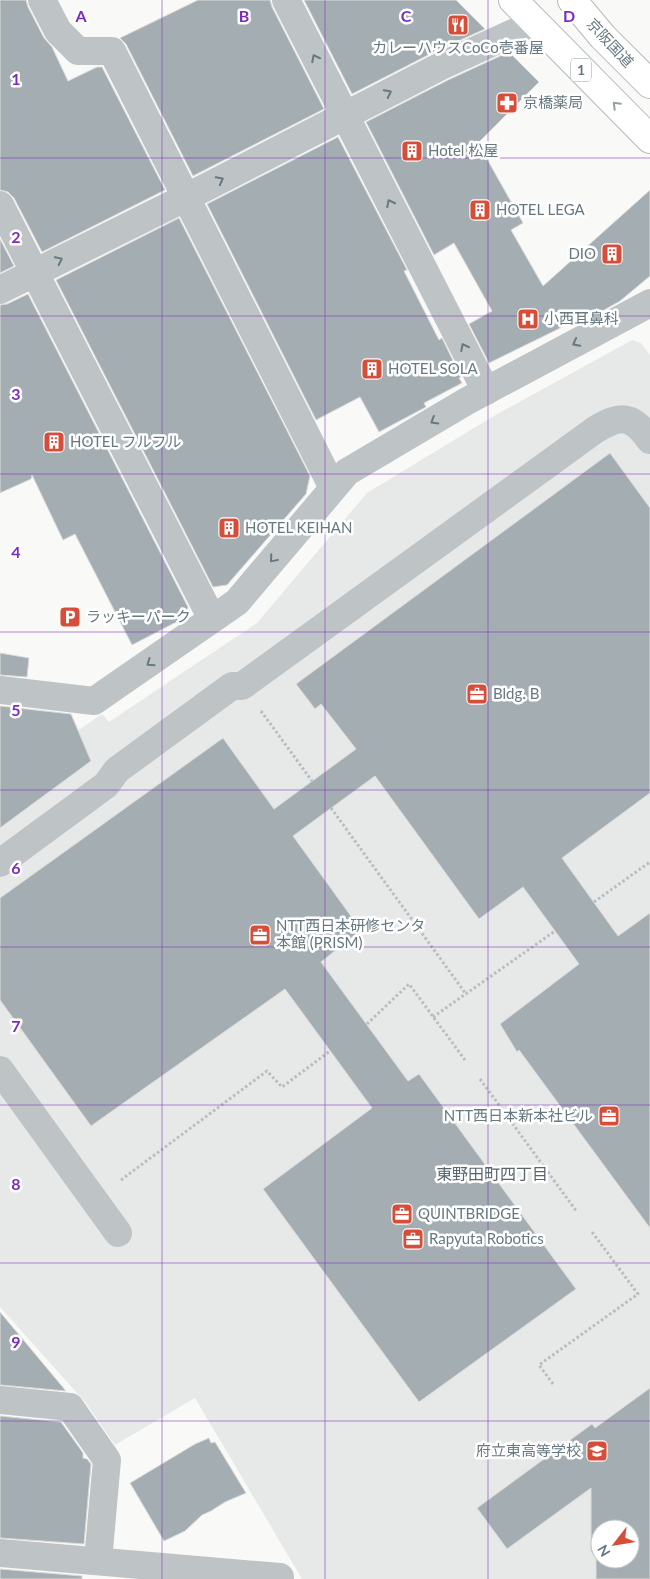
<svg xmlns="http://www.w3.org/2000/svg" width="650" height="1579" font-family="Lato,'Noto Sans JP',sans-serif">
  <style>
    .built { fill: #e7e9e8; fill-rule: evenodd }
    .building { fill: #a4aeb2; stroke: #dbdbd9; fill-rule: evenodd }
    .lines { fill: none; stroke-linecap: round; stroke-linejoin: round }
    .highway-casing { stroke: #b4b9bb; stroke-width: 30 }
    .path { stroke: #b9bdbf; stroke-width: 3; stroke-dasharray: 2.5 2.5; stroke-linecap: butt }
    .minor { stroke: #bec4c6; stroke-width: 28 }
    .highway { stroke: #fff; stroke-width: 28 }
    .oneway { stroke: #667880 }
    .oneway2 { stroke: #94a0a6 }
    .grid { fill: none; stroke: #7b2cbf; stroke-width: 1; stroke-opacity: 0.55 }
    .labels { text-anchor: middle; stroke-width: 5; stroke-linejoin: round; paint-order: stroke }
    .shield { fill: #fff; stroke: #94a0a6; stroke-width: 1 }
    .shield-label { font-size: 14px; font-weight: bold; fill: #667880 }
    .street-label { font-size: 15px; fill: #667880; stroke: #fff }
    .poi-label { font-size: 15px; fill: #667880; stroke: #fff; text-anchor: start }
    .neighbourhood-label { font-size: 16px; fill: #58656b; stroke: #fff }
    .grid-label { font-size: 16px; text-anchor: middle; font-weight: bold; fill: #7b2cbf; stroke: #fff; stroke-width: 5; stroke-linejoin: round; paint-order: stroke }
  </style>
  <rect width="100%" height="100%" fill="#f9f9f7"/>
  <path class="built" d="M632,340L641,343L650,355V1579H302L195,1398L115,1445L85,1402L0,1307V784L102,714L109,722L257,623L367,493L492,417ZM600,1529H630V1559H600Z"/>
  <g class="building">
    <path d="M0,0H26L28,7L44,38L52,47L68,81L97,67H102L165,190L42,252L14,198L8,192L0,190Z"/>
    <path d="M198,0H270L272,7L324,109L193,176L126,44L120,38Z"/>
    <path d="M304,0H456L485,29L434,52L352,94Z"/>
    <path d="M509,52L539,82L478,143L523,223L511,230L543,286L650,190V276L620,301L597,314L595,311L489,363L469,324L492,311L454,243L434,255L366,122L448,80Z"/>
    <path d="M338,137L407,270L404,271L439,340L442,338L461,377L459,378L462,383L424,403L426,407L379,432L360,397L316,420L207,204Z"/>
    <path d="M179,218L310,476L306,494L227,585L213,587L56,280Z"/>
    <path d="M0,239L14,266L0,273Z"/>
    <path d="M28,294L188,607L186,617L132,645L75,534L63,540L32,475L31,479L0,493V305L7,304Z"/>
    <path d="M610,453L650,508V793L562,858L618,936L650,913V1228L519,1050L517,1052L500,1024L579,964L523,887L479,919L375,776L293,836L361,930L321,962L408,1081L419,1074L576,1289L419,1402L263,1189L372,1108L285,989L91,1126L0,1000V898L223,738L274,809L356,749L321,704L315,709L296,684Z"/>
    <path d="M0,653L29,658L27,677L0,675Z"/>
    <path d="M0,706L71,714L91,761L0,828Z"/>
    <path d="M0,1312L66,1391L0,1385Z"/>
    <path d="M650,1388V1579H596V1552H591V1488L507,1549L477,1508L592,1424L595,1428ZM600,1529H630V1559H600Z"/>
    <path d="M0,1416L61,1422L83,1453V1458L87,1459L91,1464L84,1544L0,1538Z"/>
    <path d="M209,1438L211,1443L215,1442L246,1493L225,1502L211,1511L202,1515L185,1531L164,1541L130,1483L195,1444Z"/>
    <path d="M0,1569L82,1576V1579H0Z"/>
  </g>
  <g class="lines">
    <g class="highway-casing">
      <g id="highway">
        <path d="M513,0L650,139"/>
        <path d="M572,0L603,37L650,84"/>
      </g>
    </g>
    <g class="path">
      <path d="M261,711L312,781"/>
      <path d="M331,808L466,994"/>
      <path d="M594,902L650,862"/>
      <path d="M433,1017L555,931"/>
      <path d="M367,1024L409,984L465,1060"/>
      <path d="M480,1079L577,1212"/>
      <path d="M121,1180L267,1071L282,1087L330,1051"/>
      <path d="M553,1384L539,1365L638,1294L592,1232"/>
    </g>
    <g class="minor">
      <path d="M42,0L58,31L78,51H112L333,488"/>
      <path d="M286,0L486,391"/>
      <path d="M0,205L212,619"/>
      <path d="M0,290L185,198L441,66L535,23"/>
      <path d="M0,690L94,701L237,602L347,472L467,401L650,303"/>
      <path d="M0,863L106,785L117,770L232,686H242L595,430C621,414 632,415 650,440"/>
      <path d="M0,1070L118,1233"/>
      <path d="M0,1400L70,1407L107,1460L98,1561"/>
      <path d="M0,1553L280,1577L279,1579"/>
    </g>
    <use href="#highway" class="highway"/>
  </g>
  <defs><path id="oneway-chevron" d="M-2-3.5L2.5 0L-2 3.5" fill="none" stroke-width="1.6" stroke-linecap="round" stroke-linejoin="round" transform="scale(1.25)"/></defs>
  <g class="oneway">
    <use href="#oneway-chevron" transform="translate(315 58) rotate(-117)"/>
    <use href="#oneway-chevron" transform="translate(388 93) rotate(-27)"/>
    <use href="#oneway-chevron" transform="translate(220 180) rotate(-28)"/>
    <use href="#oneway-chevron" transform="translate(390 203) rotate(-117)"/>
    <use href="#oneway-chevron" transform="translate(59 260) rotate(-26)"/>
    <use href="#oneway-chevron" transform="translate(576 343) rotate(152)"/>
    <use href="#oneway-chevron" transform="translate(464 347) rotate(-117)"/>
    <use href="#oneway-chevron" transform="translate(434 421) rotate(149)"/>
    <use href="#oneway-chevron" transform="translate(273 559) rotate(130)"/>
    <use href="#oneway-chevron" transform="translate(150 663) rotate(145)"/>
  </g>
  <use class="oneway2" href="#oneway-chevron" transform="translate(616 105) rotate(-135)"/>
  <path class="grid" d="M162,0V1579M325,0V1579M488,0V1579M0,158H650M0,316H650M0,474H650M0,632H650M0,790H650M0,947H650M0,1105H650M0,1263H650M0,1421H650"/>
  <defs>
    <g id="restaurant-square" transform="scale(1.125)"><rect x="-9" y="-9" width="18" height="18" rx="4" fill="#d64e3a" stroke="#fff"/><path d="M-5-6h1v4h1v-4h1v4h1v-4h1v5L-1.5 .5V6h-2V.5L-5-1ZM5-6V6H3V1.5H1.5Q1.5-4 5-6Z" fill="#fff"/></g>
    <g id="pharmacy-square" transform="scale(1.125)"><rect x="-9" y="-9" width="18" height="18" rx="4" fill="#d64e3a" stroke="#fff"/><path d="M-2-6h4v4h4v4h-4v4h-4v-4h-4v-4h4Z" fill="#fff"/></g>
    <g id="building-square" transform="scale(1.125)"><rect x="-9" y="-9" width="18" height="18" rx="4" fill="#d64e3a" stroke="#fff"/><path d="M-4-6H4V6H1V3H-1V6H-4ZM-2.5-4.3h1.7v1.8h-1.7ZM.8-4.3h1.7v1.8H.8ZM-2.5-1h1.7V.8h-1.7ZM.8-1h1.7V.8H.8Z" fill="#fff"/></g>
    <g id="hospital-square" transform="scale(1.125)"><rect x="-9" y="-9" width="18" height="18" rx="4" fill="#d64e3a" stroke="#fff"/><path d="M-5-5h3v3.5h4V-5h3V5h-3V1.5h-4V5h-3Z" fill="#fff"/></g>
    <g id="parking-square" transform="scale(1.125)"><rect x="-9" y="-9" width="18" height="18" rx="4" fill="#d64e3a" stroke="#fff"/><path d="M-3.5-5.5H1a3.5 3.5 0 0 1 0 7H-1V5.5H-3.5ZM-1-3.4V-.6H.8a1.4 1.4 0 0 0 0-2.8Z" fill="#fff"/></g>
    <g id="office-square" transform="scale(1.125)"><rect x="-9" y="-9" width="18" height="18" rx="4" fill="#d64e3a" stroke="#fff"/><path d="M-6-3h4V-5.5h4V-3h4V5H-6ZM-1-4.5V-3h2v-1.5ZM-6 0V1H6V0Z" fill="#fff"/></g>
    <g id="school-square" transform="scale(1.125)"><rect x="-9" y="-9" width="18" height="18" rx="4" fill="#d64e3a" stroke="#fff"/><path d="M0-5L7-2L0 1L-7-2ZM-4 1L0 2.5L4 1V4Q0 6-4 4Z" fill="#fff"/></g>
  </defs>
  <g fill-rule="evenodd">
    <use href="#restaurant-square" x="458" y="25"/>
    <use href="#pharmacy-square" x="507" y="103"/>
    <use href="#building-square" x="412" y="151"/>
    <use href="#building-square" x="480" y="210"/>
    <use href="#building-square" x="612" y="254"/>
    <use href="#hospital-square" x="528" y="319"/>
    <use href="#building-square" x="372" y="369"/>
    <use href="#building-square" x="54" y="442"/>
    <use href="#building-square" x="229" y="528"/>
    <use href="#parking-square" x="70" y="617"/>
    <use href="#office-square" x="477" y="694"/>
    <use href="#office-square" x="260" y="935"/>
    <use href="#office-square" x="609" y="1116"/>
    <use href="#office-square" x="402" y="1214"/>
    <use href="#office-square" x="413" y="1239"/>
    <use href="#school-square" x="597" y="1451"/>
  </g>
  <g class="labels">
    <rect class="shield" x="571" y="58.5" width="20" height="23" rx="4"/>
    <g class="shield-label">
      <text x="581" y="75">1</text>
    </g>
    <g class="street-label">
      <text transform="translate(610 43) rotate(47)" y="5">京阪国道</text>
    </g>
    <g class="poi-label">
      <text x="458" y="53" text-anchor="middle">カレーハウスCoCo壱番屋</text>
      <text x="523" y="108">京橋薬局</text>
      <text x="428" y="156">Hotel 松屋</text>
      <text x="496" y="215">HOTEL LEGA</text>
      <text x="596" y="259" text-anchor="end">DIO</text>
      <text x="544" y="324">小西耳鼻科</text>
      <text x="388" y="374">HOTEL SOLA</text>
      <text x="70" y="447">HOTEL フルフル</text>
      <text x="245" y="533">HOTEL KEIHAN</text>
      <text x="86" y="622">ラッキーパーク</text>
      <text x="493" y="699">Bldg. B</text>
      <text x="276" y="931">NTT西日本研修センタ<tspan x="276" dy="17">本館 (PRISM)</tspan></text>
      <text x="593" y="1121" text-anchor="end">NTT西日本新本社ビル</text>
      <text x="418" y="1219">QUINTBRIDGE</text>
      <text x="429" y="1244">Rapyuta Robotics</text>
      <text x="581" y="1456" text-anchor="end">府立東高等学校</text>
    </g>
    <g class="neighbourhood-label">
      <text x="492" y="1180">東野田町四丁目</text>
    </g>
  </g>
  <g class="grid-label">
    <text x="81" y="22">A</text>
    <text x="244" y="22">B</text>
    <text x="406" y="22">C</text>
    <text x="569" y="22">D</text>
    <text x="16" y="85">1</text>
    <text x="16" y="243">2</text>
    <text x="16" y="400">3</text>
    <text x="16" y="558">4</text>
    <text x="16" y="716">5</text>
    <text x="16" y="874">6</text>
    <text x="16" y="1032">7</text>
    <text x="16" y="1190">8</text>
    <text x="16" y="1348">9</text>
  </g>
  <g transform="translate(615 1544) rotate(239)"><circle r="24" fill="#ffffff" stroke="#c2c9cc"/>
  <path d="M0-4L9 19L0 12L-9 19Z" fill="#d64e3a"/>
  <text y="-8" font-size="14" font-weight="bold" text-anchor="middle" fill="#667880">N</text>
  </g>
</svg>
